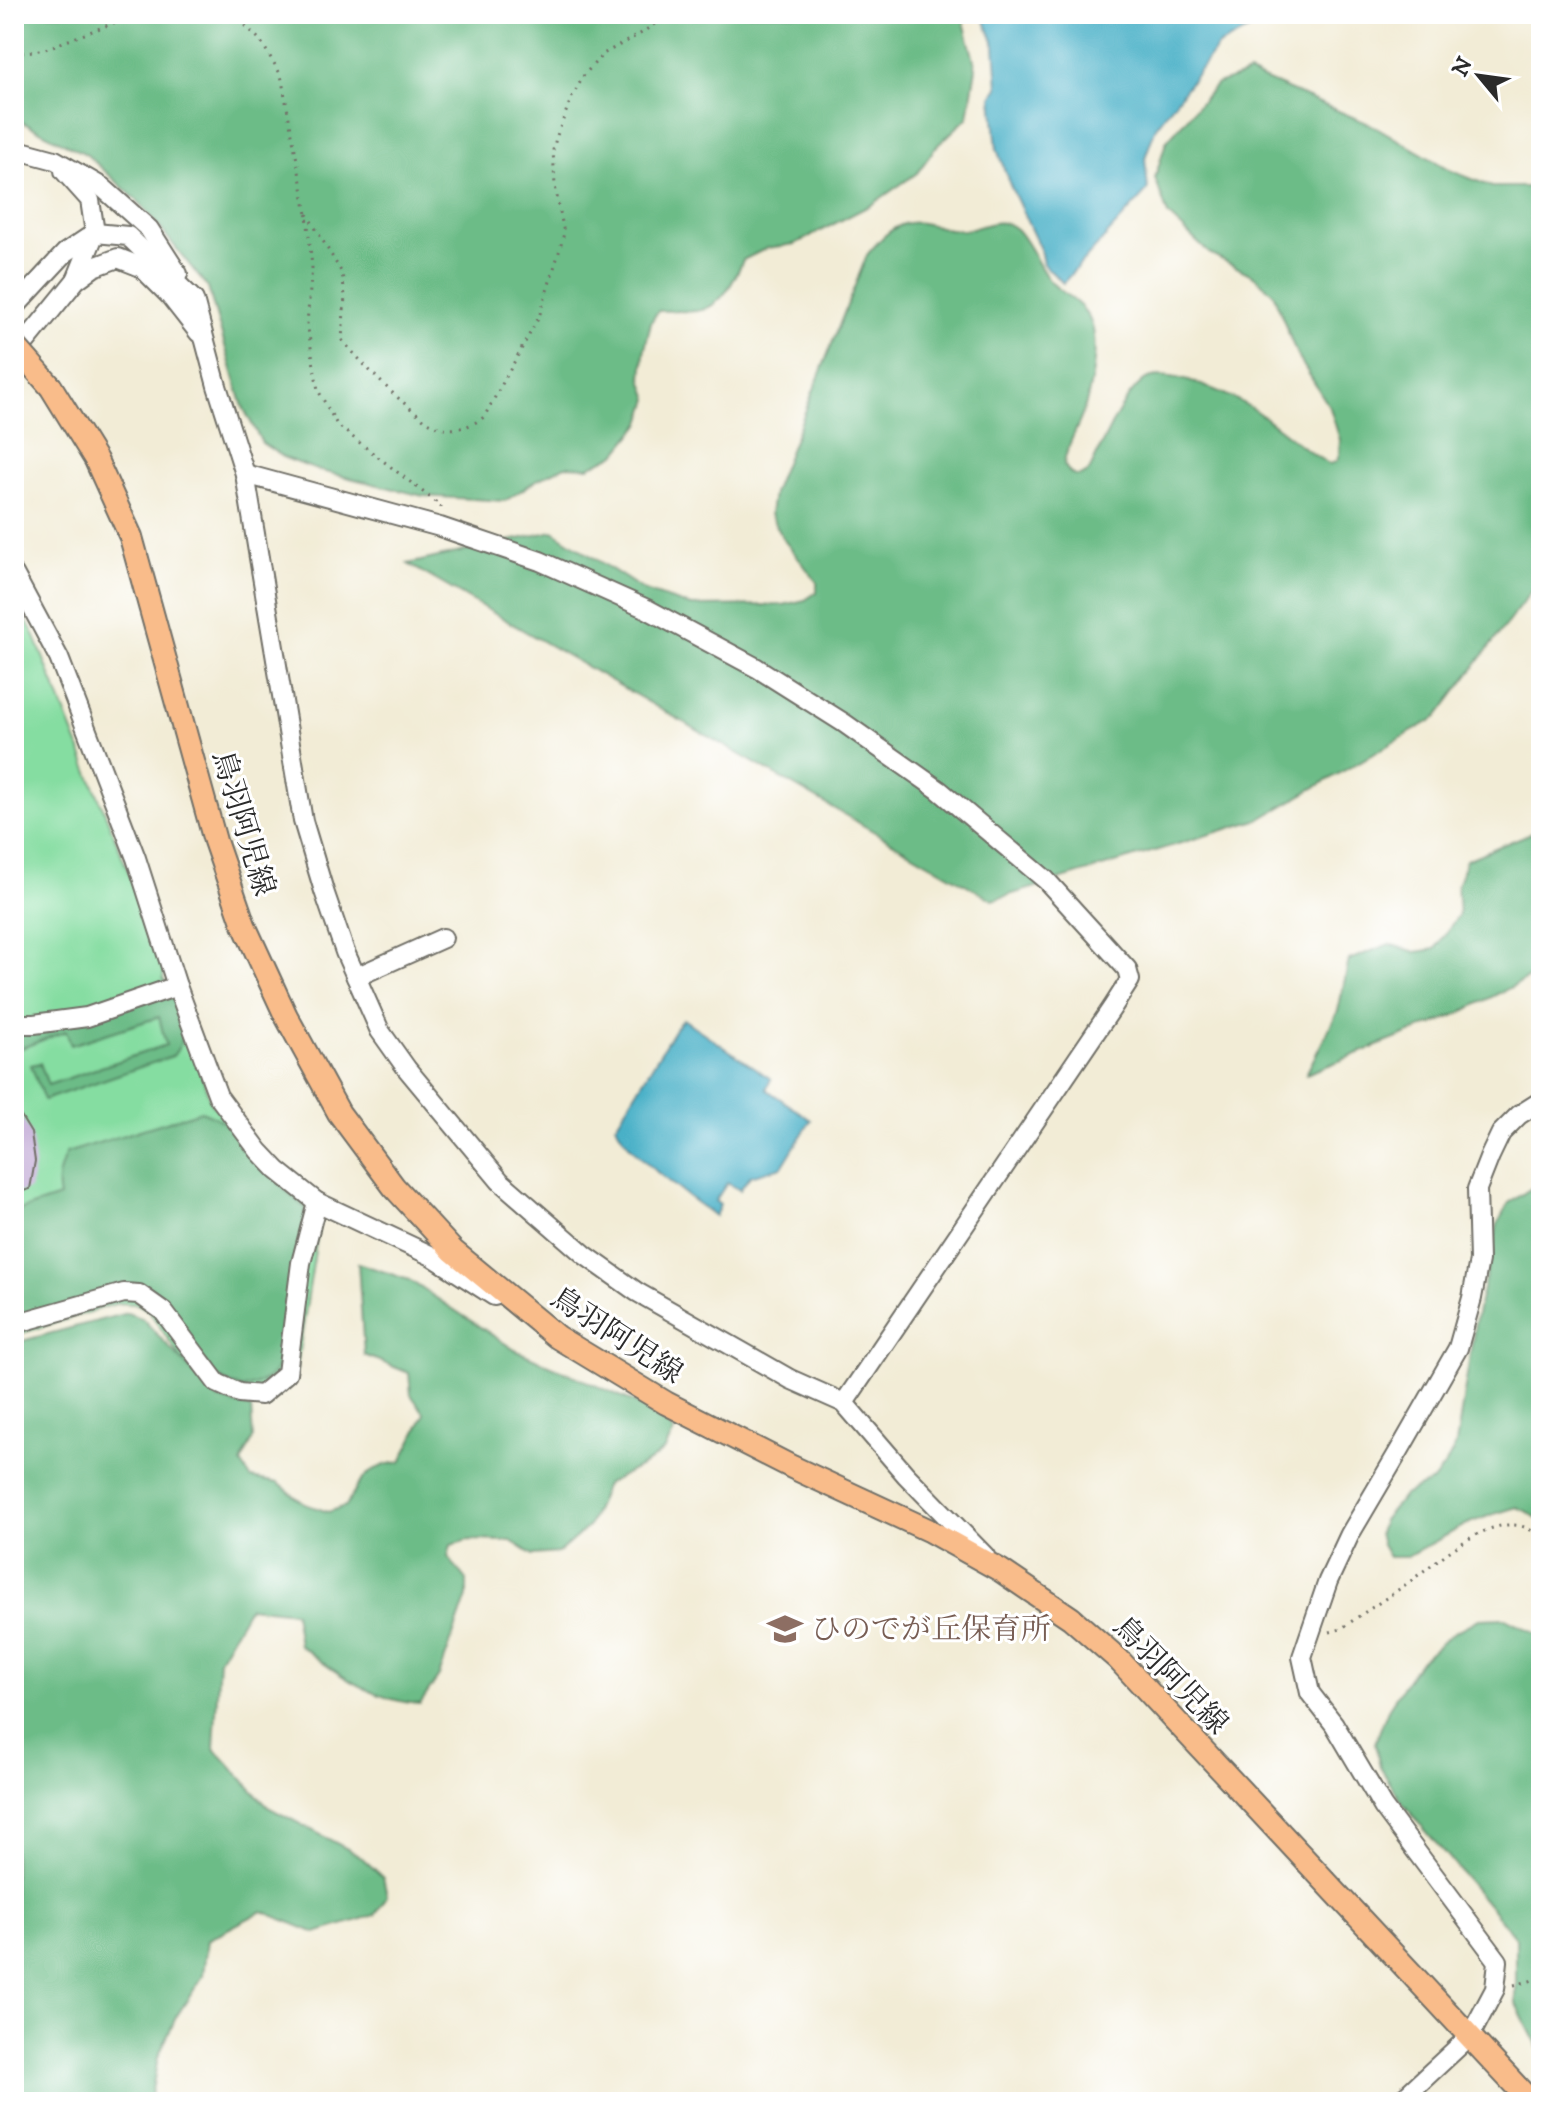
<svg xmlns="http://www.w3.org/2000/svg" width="1555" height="2116" font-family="'IM FELL DW Pica','Noto Serif JP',serif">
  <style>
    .green { fill: #85dda1; stroke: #588466; stroke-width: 2 }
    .forest { fill: #6cbc87; stroke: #4c7459; stroke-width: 2 }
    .water { fill: #48b0c7; stroke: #3a6e79; stroke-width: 2 }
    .building { fill: #c5afd8 }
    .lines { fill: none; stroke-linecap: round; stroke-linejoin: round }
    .minor-casing { stroke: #716f67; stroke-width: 22 }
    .major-casing { stroke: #716f67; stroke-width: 26 }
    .path { stroke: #716f67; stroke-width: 3; stroke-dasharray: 2 6; stroke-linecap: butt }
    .minor { stroke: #fff; stroke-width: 18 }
    .major { stroke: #f9bc8a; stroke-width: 22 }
    .major-bridge-casing { stroke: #716f67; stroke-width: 26; stroke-linecap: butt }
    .major-bridge { stroke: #f9bc8a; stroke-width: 22 }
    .labels { text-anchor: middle; stroke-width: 6; stroke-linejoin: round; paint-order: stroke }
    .street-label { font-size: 30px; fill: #2b2b2b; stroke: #fff }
    .education-label { font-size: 30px; fill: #785e54; stroke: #fff; text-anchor: start }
  </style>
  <rect width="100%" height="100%" fill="#fff"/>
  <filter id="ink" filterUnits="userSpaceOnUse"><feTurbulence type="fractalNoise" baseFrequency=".0125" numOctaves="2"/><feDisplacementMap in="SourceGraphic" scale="16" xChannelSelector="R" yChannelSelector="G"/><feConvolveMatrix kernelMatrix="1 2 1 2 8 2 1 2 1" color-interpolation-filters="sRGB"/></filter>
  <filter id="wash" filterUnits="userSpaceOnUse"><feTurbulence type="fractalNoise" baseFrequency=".006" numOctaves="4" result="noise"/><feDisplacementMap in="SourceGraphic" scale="32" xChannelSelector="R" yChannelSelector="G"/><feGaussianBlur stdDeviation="1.8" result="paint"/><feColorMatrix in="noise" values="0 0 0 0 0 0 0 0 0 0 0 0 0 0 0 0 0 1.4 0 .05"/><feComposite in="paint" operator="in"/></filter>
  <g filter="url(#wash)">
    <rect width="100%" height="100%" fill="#f2ecd6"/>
    <path class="green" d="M14,601L33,632L165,964L163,979L179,999L211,1104L229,1120L313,1205L318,1231L295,1378L264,1400L226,1399L188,1368L149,1311L137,1304L118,1303L14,1336Z"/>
    <g class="forest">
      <path d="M14,14H962L976,68L968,117L936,147L917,173L871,205L795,244L767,248L743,260C734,281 722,307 697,311C685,312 671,310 658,311L651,322L644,353L642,379L649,399L641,423L616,454L589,467L565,466L537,480L505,501L423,496L317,470L285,458L262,443L243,407L208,288L140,203L86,154L14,118Z"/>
      <path d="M1249,73L1376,127L1452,171L1492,187H1535L1541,190V578L1437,717L1260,819L993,900L408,564L553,531L645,591L691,606L783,605L805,600L817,592V582L784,540L770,514L773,493L867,255C877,243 888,229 904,224C923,218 944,232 964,230C982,228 1000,215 1016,229C1027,239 1038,266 1049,280C1065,298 1086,301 1093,329C1098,355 1091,387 1083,413C1077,430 1066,446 1064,464C1070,476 1077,480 1089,471C1102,445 1120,400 1143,381C1164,365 1227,394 1248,406C1276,423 1299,448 1329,464L1336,462L1339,456L1340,440L1330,408L1297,355L1273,293L1254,276L1209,253L1168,215L1155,178L1166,142L1217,84Z"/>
      <path d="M1541,829V972L1456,1015L1306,1074L1338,1011L1349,960L1389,944L1416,952L1435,949L1459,914L1457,886L1466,860Z"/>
      <path d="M168,996L177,1001C183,1024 189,1035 173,1056L44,1100L31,1065L40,1063L48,1085L166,1045L159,1017L71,1045L66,1031L14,1051V1030Z"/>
      <path d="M201,1111C238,1123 248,1152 274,1178C284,1189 295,1199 306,1209L285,1349C275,1377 270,1381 242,1389L217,1377L141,1288L14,1318V1212L59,1197C55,1180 60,1168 66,1153Z"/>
      <path d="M1539,1183H1541V1521L1528,1512L1517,1507L1494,1514L1465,1525L1407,1557H1389L1382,1545L1379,1533L1383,1520L1404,1495L1433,1481L1446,1464L1456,1445L1475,1323L1498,1223L1509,1203Z"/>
      <path d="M358,1263L409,1280L515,1350L657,1412L674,1432L665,1449L649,1462L606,1484L589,1526L558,1553L533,1555L511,1541L468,1540L451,1545L448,1557L467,1581V1596L439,1676L420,1704C372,1701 335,1672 299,1645L294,1612L249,1607L219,1659L214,1748L268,1807L359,1855L383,1877L387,1896L375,1915L316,1933L262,1911L207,1940L203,1976L176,2017L158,2057L151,2096L143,2102H14V1343L127,1313L142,1318L218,1399L251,1408L253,1439L241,1463L251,1478L278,1483L305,1504L328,1512L346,1506C360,1479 369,1465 401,1462L425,1414L411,1395L409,1373L364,1355Z"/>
      <path d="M1505,1618L1541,1636V2053L1516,2004V1938L1404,1805L1380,1767L1375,1743L1389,1707L1420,1661L1454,1632L1479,1619Z"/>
    </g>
    <g class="water">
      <path d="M982,14H1278L1218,46L1156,127L1145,158L1148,190L1063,283L1043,264L1040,249L1010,185L997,149L992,97L998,87L995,46Z"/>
      <path d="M683,1019L771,1079L766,1089L811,1120L782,1167L750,1176L740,1190L727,1183L715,1201L720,1205L715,1216C688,1196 628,1155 616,1125L676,1027Z"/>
    </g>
    <g id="blocks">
      <path class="building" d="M14,1105L31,1133L35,1161L30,1189L14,1194Z"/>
    </g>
  </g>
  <g filter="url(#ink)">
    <use href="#blocks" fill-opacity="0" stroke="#716f67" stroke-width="2"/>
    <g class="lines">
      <g class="minor-casing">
        <g id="minor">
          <path d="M14,149L55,160L102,187L149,229L178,274"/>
          <path d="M64,171L90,200L95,233L76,280"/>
          <path d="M14,308L65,253L95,233L128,236L194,300L217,386L245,474L303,821L324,891L345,952L380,1031L407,1069L500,1181L585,1255L637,1292L790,1379L844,1403L906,1475L985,1556"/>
          <path d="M14,356L76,280L94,267L118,258L141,267L170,296L199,333"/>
          <path d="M245,474L440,527L540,561L647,609L757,668L844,723L939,790L1046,880L1127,969L1130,980L1112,1008L844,1403"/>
          <path d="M14,574L59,658L136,858L177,986L218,1096L259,1151L277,1170L317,1202L432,1256L494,1296"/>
          <path d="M356,977L443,938"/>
          <path d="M14,1024H34L87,1017L177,986"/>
          <path d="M14,1324L124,1293L139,1294L163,1311L217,1383L239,1393L261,1395L287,1373L301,1263L317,1202"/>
          <path d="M1399,2102L1470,2036L1495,1989L1498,1961L1383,1807L1334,1724L1310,1693L1302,1657L1328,1581L1350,1534L1399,1451L1458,1348L1472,1298L1479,1260L1477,1189L1490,1156L1501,1133L1519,1115L1541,1101"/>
        </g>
      </g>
      <g class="major-casing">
        <path id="major" d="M51,387L96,460L131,537L215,841L244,925L286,1016L339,1113L394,1187L453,1251L557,1337L666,1403L792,1467L928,1530L1000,1570L1071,1618L1118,1659L1531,2102"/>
      </g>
      <g class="path">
        <path d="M234,14L260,40L281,75L307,214L312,267L307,323L318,390L337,425L441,506V510"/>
        <path d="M14,54L45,49L137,14"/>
        <path d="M307,214L342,273L345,296L342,340C365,366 387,390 415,412C420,415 425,421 430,423C449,433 468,429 484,417L539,317L560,249L564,233L555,186L553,150L556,138L571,99L584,75L603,54L640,34L669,14"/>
        <path d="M1330,1632L1341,1629C1364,1612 1389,1597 1412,1580C1437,1561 1480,1523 1513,1525C1524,1525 1533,1531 1541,1537"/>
        <path d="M1514,1985L1530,1981L1541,1975"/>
      </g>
      <use href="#minor" class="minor"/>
      <use href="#major" class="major"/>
      <g class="major-bridge-casing">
        <path id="major-bridge" d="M14,345L51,387"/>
      </g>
      <use href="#major-bridge" class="major-bridge"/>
    </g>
  </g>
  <defs>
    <g id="school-bare" transform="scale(2.76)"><path d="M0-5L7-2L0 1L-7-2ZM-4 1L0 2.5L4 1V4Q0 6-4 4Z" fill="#8d6e63" stroke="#fff" stroke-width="2.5" paint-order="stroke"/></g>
  </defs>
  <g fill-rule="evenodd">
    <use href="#school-bare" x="785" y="1629"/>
  </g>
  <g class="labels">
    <g class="street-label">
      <text transform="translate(244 823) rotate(73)" y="10">鳥羽阿児線</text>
      <text transform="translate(617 1335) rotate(33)" y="10">鳥羽阿児線</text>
      <text transform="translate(1171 1675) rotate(46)" y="10">鳥羽阿児線</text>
    </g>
    <g class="education-label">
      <text x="811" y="1639">ひのでが丘保育所</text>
    </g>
  </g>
  <rect width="1555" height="2116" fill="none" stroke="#fff" stroke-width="48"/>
  <g transform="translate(1479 76) rotate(299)" stroke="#ffffff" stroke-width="6" paint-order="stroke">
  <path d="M0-6L14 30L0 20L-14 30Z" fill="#2b2b2b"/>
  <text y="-12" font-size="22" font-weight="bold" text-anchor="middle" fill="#2b2b2b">N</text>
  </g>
</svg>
